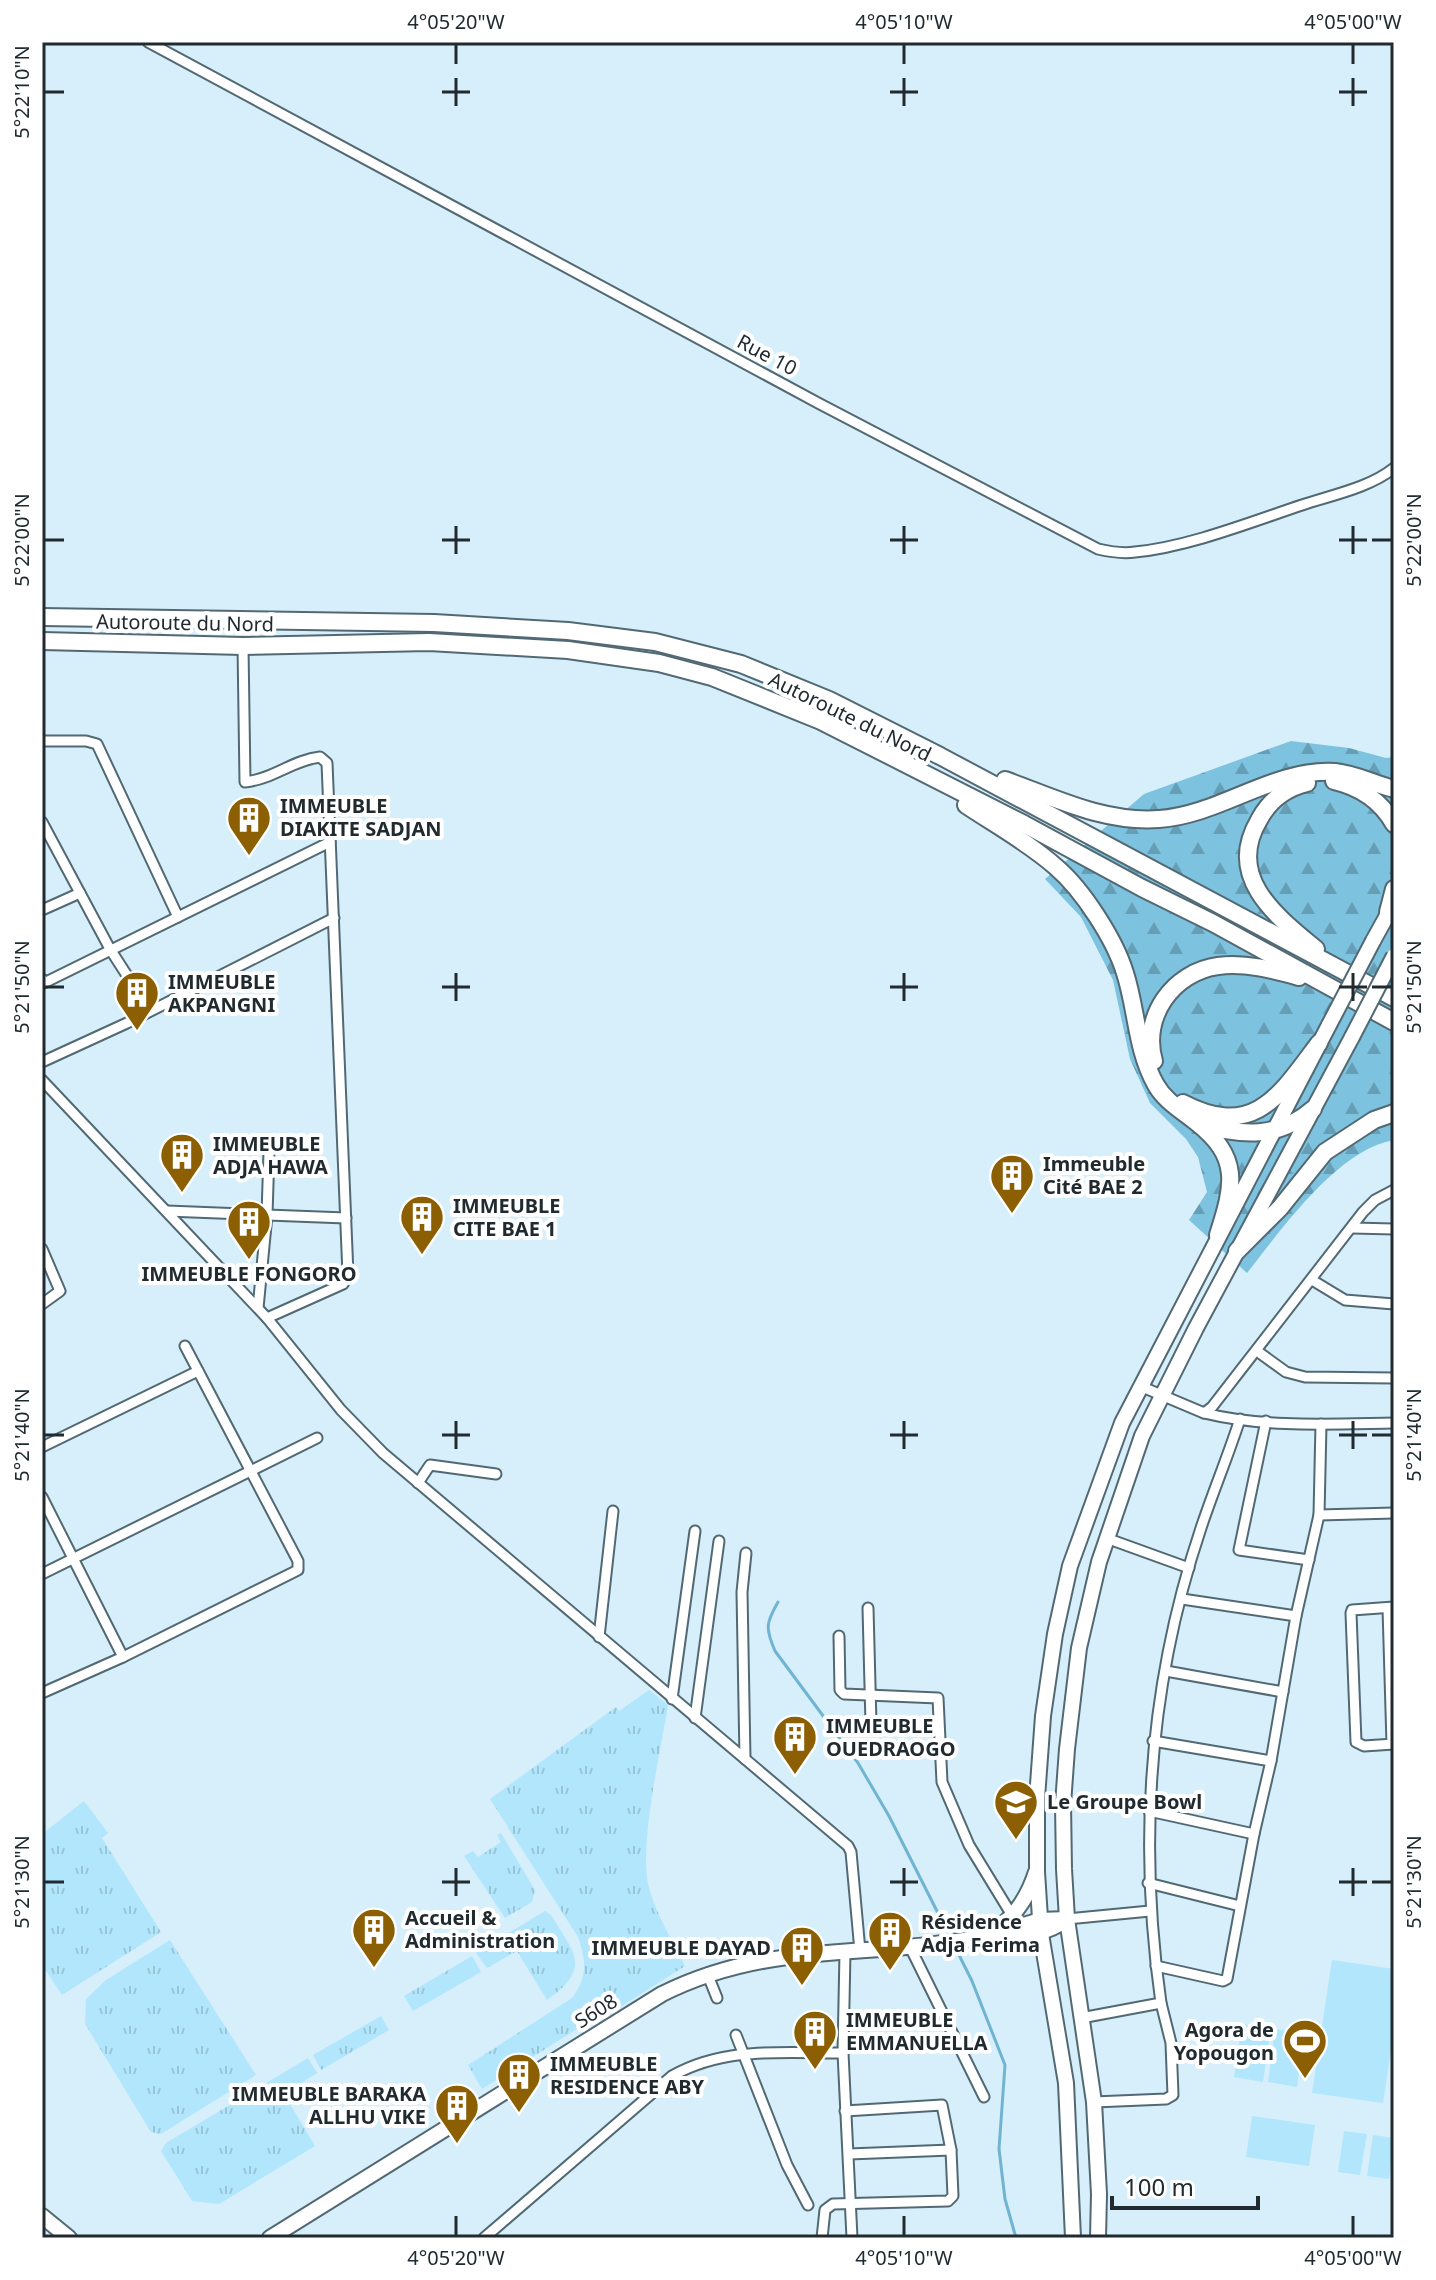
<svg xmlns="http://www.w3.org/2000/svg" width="1436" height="2280" font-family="'Noto Sans',sans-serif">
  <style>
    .grass { fill: url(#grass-tufts) }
    .forest { fill: url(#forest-firs) }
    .park { fill: #b2e6fd }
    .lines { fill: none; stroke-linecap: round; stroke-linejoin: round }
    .stream { stroke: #70b4d1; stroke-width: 3 }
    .street-casing { stroke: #526973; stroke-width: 13 }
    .secondary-casing { stroke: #526973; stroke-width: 18 }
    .primary-casing { stroke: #526973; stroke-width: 18 }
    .highway-casing { stroke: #526973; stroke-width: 20 }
    .street { stroke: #fff; stroke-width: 9 }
    .secondary { stroke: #fff; stroke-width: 14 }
    .primary { stroke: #fff; stroke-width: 14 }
    .highway { stroke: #fff; stroke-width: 16 }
    .primary-bridge-casing { stroke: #526973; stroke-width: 18; stroke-linecap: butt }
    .primary-bridge { stroke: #fff; stroke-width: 14 }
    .ticks { fill: none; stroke: #212b2f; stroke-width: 3 }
    .labels { text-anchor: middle; stroke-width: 8; stroke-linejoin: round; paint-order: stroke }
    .street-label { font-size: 20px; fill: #212b2f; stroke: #fff }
    .poi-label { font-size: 20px; font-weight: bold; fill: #212b2f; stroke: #fff; text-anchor: start }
    .neatline { fill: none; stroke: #212b2f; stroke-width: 3 }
    .ticks-label { font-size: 20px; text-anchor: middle; fill: #212b2f }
  </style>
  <defs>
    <pattern id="grass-tufts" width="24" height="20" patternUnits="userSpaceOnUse" patternTransform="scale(2)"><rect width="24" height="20" fill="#b2e6fd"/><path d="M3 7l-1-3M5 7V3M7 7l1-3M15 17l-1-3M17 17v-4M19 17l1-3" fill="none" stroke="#99c5d9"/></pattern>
    <pattern id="forest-firs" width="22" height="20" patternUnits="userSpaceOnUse" patternTransform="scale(2)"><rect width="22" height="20" fill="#7dc2df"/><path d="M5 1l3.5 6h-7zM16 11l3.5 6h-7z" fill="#669eb5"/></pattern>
  </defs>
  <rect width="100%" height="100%" fill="#d6effb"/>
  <g class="grass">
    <path d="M649,1690L668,1705C661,1750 638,1847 649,1888C657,1916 672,1940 685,1966L611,2013L607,2010L482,2089L468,2065L572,1998C588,1977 586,1960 578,1937L490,1799L616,1707L619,1711Z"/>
    <path d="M84,1801L108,1833L102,1838L161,1932L62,1995L46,1971L42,1973V1834Z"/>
    <path d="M501,1833L535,1890L532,1902L505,1918L464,1856L473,1851L478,1857L501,1842L497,1835Z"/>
    <path d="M545,1911L551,1915C575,1954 592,1968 547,2000L517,1951L487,1968L476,1953Z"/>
    <path d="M170,1940L256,2075L161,2134L151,2132L85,2024L86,1999L106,1980Z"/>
    <path d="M472,1956L481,1972L413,2011L404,1996Z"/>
    <path d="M381,2016L389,2030L321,2070L313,2055Z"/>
    <path d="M308,2058L317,2073L284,2094L315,2146L219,2204L192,2201L161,2151L166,2143Z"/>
  </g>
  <path class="forest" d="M1291,741L1349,748L1386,758L1394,757V1140C1338,1149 1281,1230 1247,1273L1189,1220L1207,1192L1198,1157L1186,1139L1150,1103L1130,1059L1113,980L1081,917L1045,879L1144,794Z"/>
  <g class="park">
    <path d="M1332,1960L1394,1969V2030L1383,2103L1312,2093Z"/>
    <path d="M1242,2024L1271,2028L1263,2082L1234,2077Z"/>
    <path d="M1275,2029L1304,2033L1297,2087L1268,2082Z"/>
    <path d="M1252,2116L1315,2125L1309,2166L1246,2157Z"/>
    <path d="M1344,2131L1367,2134L1360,2175L1338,2172Z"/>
    <path d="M1373,2135L1394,2138L1389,2179L1367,2176Z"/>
  </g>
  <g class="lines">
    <g class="stream">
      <path d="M778,1602C766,1623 765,1628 775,1651L858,1763L889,1816L947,1931"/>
      <path d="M955,1947L972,1981L1005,2065L999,2149L1005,2199L1016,2238"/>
    </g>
    <g class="street-casing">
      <g id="street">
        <path d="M148,42L820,404L1098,549C1111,552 1122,554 1135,552C1188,547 1251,522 1302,505C1332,495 1369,488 1394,468"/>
        <path d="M243,646L245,782C273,779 293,760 320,757L327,763L348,1275L343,1284L267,1318"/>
        <path d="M42,741H86L97,744L178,917"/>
        <path d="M42,822L110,949L128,977L144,1013"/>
        <path d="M42,910L80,893"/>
        <path d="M42,979L44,983L330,842"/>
        <path d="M42,1062L127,1023L334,918"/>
        <path d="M42,1080L267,1318L341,1410L383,1453L848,1846L851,1852L860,1951"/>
        <path d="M167,1211L346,1218"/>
        <path d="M1352,1228L1394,1229"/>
        <path d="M42,1249L60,1291L42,1304"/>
        <path d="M1312,1280L1345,1300L1394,1304"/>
        <path d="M258,1308L267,1215L269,1152"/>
        <path d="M1257,1351L1286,1372L1305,1377L1394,1378"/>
        <path d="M1140,1386L1204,1413L1212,1407L1363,1212L1375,1200L1394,1190"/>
        <path d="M1204,1413C1265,1428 1332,1424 1394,1423"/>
        <path d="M1266,1421L1239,1550L1309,1560"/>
        <path d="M42,1447L198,1371"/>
        <path d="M418,1483L430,1465L496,1474"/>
        <path d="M42,1497L123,1657"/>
        <path d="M1319,1515L1394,1513"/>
        <path d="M1106,1538L1189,1568"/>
        <path d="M42,1574L317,1438"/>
        <path d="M1182,1599L1296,1616"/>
        <path d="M1394,1607L1352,1610L1351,1613L1356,1742L1364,1746L1394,1744"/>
        <path d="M868,1608L871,1724"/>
        <path d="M1388,1608L1392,1744"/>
        <path d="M839,1636L840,1690L844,1694L938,1698L942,1782L969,1845L1013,1917"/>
        <path d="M599,1637L613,1511"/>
        <path d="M1166,1671L1283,1692"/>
        <path d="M42,1693L123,1657L298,1570V1561L185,1346"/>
        <path d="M672,1699L695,1531"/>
        <path d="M695,1718L719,1541"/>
        <path d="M1153,1741L1271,1761"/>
        <path d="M745,1759L742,1592L746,1553"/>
        <path d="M1149,1811L1254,1834"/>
        <path d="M1148,1883L1240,1906"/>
        <path d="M1067,1919L1150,1911"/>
        <path d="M910,1947L984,2097"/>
        <path d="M845,1952L843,2053L852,2238"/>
        <path d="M1156,1966L1223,1981L1227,1979L1254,1834L1271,1761L1296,1616L1319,1515L1321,1424"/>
        <path d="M707,1973L717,1998"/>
        <path d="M1081,2018L1161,2003C1138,1842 1149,1683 1201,1528C1213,1492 1228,1456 1240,1419"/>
        <path d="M736,2035L787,2165L808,2205"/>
        <path d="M1094,2102L1166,2099L1173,2095L1171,2043L1161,2003"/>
        <path d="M849,2154L951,2150"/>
        <path d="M484,2238L672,2076C725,2046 784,2053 843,2053"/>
        <path d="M822,2238L825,2210L833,2204L948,2201L953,2196L951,2150L942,2105L845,2111"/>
      </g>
    </g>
    <g class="secondary-casing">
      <g id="secondary">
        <path d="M1001,1932L1040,1920L1067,1919"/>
        <path d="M986,1938C1012,1919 1026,1903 1036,1872"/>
        <path d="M42,2216L69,2238"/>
        <path d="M270,2238L662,1994C744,1953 818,1954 907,1947C931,1945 956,1941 980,1938C1012,1934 1040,1940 1067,1919"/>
      </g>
    </g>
    <g class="primary-casing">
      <g id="primary">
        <path d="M1373,941L1394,903"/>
        <path d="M1073,2238L1066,2083L1041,1934L1037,1872V1798L1043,1716L1055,1634L1070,1566L1122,1423L1329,1025"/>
        <path d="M1098,2238L1099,2194L1094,2102L1067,1919L1064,1869L1063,1804L1067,1749L1079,1648L1099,1562L1142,1436L1196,1328L1352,1037"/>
      </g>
    </g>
    <g class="highway-casing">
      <g id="highway">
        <path d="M42,617L434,623L568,631L655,642L741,664L829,700L940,756L1394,998"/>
        <path d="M42,641L243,646L429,642L568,650L659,663L712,677L821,721L1024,824L1142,888L1213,923L1394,1022"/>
        <path d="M1005,780C1055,798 1104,823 1159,819C1220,815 1274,768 1335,772C1356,774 1374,784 1394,789"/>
        <path d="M1334,781C1360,787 1381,801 1394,824"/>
        <path d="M1307,783C1286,788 1269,801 1259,820C1225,877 1276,916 1316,949"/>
        <path d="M966,805C996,825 1029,843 1056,867C1083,890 1115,940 1125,973C1137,1010 1136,1050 1156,1085C1165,1101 1181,1110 1196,1122C1241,1157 1234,1185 1218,1235"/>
        <path d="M1388,912L1394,889"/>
        <path d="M1154,1061C1141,1017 1173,972 1218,966C1244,962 1274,970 1299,977"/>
        <path d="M1183,1103C1254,1140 1280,1095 1319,1043"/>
        <path d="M1200,1124C1241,1136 1279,1139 1313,1109"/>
        <path d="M1237,1251L1280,1208L1325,1152L1374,1120L1394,1113"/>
      </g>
    </g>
    <use href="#street" class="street"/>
    <use href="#secondary" class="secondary"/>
    <use href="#primary" class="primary"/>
    <use href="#highway" class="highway"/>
    <g class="primary-bridge-casing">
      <g id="primary-bridge">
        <path d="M1329,1025L1373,941"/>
        <path d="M1352,1037L1394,956"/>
      </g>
    </g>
    <use href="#primary-bridge" class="primary-bridge"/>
  </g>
  <path class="ticks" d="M456,44V64M904,44V64M1353,44V64M456,78V106M904,78V106M1353,78V106M44,92H64M442,92H470M890,92H918M1339,92H1367M456,526V554M904,526V554M1353,526V554M44,540H64M442,540H470M890,540H918M1339,540H1367M1372,540H1392M456,973V1001M904,973V1001M1353,973V1001M44,987H64M442,987H470M890,987H918M1339,987H1367M1372,987H1392M456,1421V1449M904,1421V1449M1353,1421V1449M44,1435H64M442,1435H470M890,1435H918M1339,1435H1367M1372,1435H1392M456,1868V1896M904,1868V1896M1353,1868V1896M44,1882H64M442,1882H470M890,1882H918M1339,1882H1367M1372,1882H1392M456,2216V2236M904,2216V2236M1353,2216V2236"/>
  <defs>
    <g id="building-pin" transform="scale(2.3)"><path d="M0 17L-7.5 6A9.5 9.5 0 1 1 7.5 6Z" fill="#8b5f02" stroke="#fff"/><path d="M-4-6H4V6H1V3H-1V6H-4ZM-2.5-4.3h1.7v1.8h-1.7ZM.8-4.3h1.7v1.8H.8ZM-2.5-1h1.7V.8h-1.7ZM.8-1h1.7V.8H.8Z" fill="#fff"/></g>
    <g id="university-pin" transform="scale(2.3)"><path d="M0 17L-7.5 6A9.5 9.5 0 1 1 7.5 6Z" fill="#8b5f02" stroke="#fff"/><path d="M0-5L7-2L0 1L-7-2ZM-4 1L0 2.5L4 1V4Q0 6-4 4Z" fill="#fff"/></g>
    <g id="stadium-pin" transform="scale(2.3)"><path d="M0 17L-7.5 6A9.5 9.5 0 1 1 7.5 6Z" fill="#8b5f02" stroke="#fff"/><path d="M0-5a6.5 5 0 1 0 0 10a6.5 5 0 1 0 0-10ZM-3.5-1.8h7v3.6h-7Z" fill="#fff"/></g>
  </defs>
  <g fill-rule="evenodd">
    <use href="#building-pin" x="249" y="818"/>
    <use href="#building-pin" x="137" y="993"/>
    <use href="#building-pin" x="182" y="1155"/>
    <use href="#building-pin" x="1012" y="1176"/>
    <use href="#building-pin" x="422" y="1217"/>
    <use href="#building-pin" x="249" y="1222"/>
    <use href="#building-pin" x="795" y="1737"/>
    <use href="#university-pin" x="1016" y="1802"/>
    <use href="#building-pin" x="374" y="1930"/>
    <use href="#building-pin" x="890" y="1933"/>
    <use href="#building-pin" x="802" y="1948"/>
    <use href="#building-pin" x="815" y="2032"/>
    <use href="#stadium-pin" x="1305" y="2041"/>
    <use href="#building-pin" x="519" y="2075"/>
    <use href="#building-pin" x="457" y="2106"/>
  </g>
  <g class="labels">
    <g class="street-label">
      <text transform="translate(767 355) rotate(28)" y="7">Rue 10</text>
      <text transform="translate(185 623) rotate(1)" y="7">Autoroute du Nord</text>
      <text transform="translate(850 717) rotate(26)" y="7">Autoroute du Nord</text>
      <text transform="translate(596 2011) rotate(-32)" y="7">S608</text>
    </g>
    <g class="poi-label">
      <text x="280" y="813">IMMEUBLE<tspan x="280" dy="23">DIAKITE SADJAN</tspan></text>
      <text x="168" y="989">IMMEUBLE<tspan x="168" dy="23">AKPANGNI</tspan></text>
      <text x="213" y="1151">IMMEUBLE<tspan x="213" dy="23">ADJA HAWA</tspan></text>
      <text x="1043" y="1171">Immeuble<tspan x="1043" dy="23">Cité BAE 2</tspan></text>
      <text x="453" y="1213">IMMEUBLE<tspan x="453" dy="23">CITE BAE 1</tspan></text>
      <text x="249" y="1281" text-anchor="middle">IMMEUBLE FONGORO</text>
      <text x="826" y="1733">IMMEUBLE<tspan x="826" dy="23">OUEDRAOGO</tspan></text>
      <text x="1047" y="1809">Le Groupe Bowl</text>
      <text x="405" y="1925">Accueil &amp;<tspan x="405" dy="23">Administration</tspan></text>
      <text x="921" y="1929">Résidence<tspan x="921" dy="23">Adja Ferima</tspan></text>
      <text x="771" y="1955" text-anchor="end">IMMEUBLE DAYAD</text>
      <text x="846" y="2027">IMMEUBLE<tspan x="846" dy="23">EMMANUELLA</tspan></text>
      <text x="1274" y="2037" text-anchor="end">Agora de<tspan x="1274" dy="23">Yopougon</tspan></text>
      <text x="550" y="2071">IMMEUBLE<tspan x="550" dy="23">RESIDENCE ABY</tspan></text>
      <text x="426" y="2101" text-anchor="end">IMMEUBLE BARAKA<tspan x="426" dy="23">ALLHU VIKE</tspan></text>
    </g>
  </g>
  <rect width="1436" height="2280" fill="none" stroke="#ffffff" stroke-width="88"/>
  <path d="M1112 2196v12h146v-12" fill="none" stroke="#212b2f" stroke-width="4"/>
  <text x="1124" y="2196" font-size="24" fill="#212b2f" stroke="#ffffff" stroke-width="6" paint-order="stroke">100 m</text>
  <rect x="44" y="44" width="1348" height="2192" class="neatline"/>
  <g class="ticks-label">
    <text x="456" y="29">4°05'20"W</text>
    <text x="904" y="29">4°05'10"W</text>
    <text x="1353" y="29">4°05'00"W</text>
    <text transform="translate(22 92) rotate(-90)" y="7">5°22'10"N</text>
    <text transform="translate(22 540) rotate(-90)" y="7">5°22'00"N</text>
    <text transform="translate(1414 540) rotate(-90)" y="7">5°22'00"N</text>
    <text transform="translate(22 987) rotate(-90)" y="7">5°21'50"N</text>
    <text transform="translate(1414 987) rotate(-90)" y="7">5°21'50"N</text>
    <text transform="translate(22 1435) rotate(-90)" y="7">5°21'40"N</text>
    <text transform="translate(1414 1435) rotate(-90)" y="7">5°21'40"N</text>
    <text transform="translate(22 1882) rotate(-90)" y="7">5°21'30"N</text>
    <text transform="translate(1414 1882) rotate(-90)" y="7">5°21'30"N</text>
    <text x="456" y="2265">4°05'20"W</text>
    <text x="904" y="2265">4°05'10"W</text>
    <text x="1353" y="2265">4°05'00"W</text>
  </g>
</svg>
